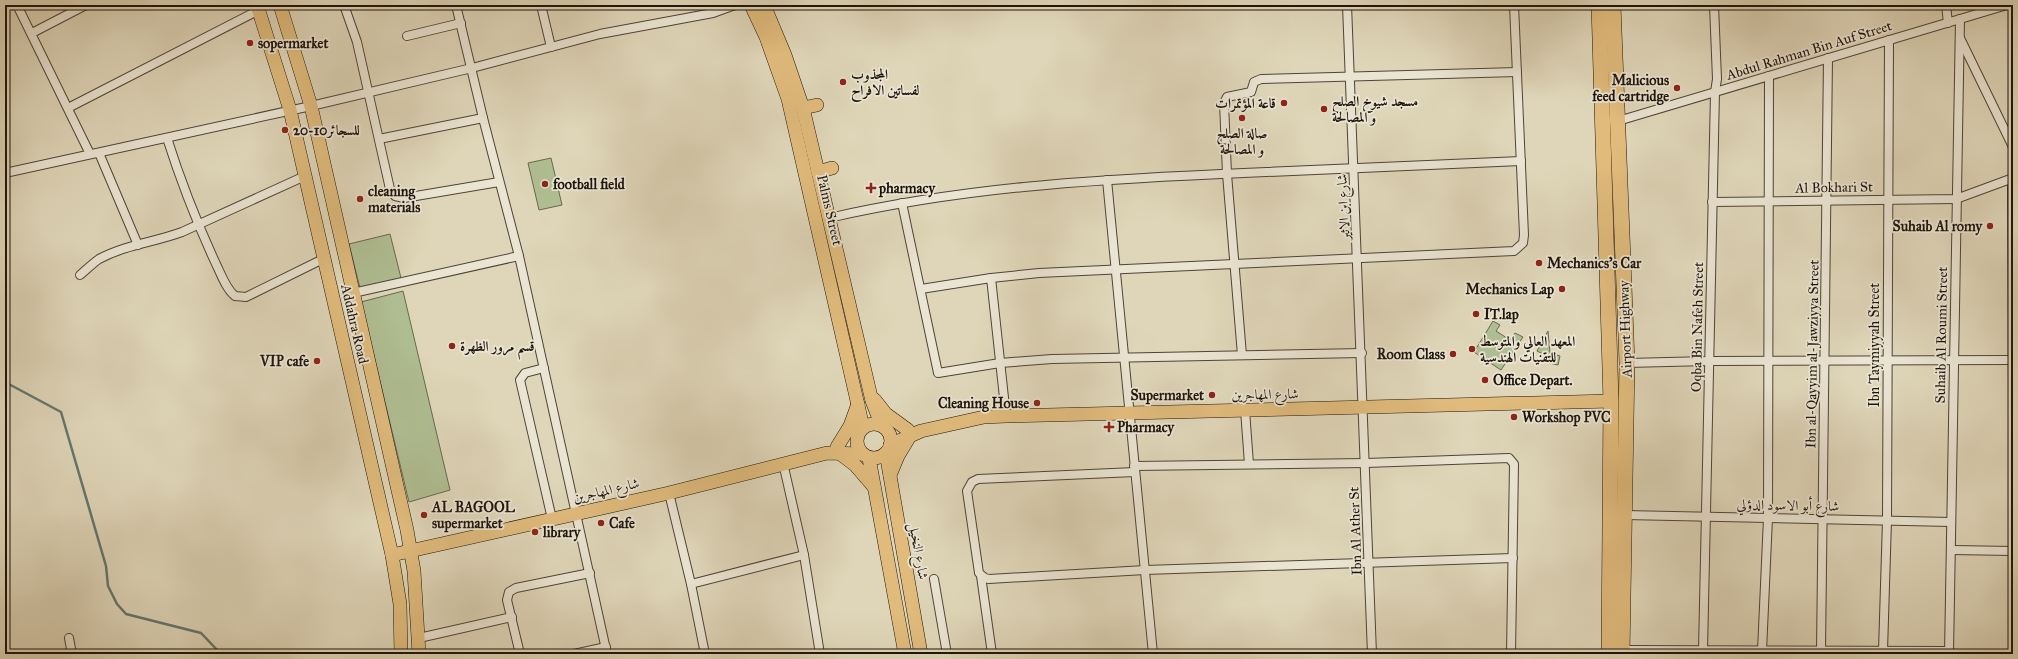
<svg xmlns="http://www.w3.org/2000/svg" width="2018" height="659" font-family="'IM FELL Great Primer',Amiri,serif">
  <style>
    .green { fill: #afbe92; stroke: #66694f }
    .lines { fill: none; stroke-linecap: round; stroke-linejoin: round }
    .stream { stroke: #647770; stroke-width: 2.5 }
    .street-casing { stroke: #4e4437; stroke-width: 10 }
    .primary-casing { stroke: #1e140c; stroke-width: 14 }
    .highway-casing { stroke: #1e140c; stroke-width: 16 }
    .street { stroke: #eae4d2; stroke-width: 8 }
    .primary { stroke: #e0bb7c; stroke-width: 13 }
    .highway { stroke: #e0bb7c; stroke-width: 15 }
    .poi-dot { fill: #8f2418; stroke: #eae4d2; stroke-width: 1.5 }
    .labels { text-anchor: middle; stroke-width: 3.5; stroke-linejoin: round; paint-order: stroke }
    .poi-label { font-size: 14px; font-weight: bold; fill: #1e140c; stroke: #eae4d2; text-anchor: start }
    .street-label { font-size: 14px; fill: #1e140c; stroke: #eae4d2 }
  </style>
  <rect width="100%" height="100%" fill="#dfd6b9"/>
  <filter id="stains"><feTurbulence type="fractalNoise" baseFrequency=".005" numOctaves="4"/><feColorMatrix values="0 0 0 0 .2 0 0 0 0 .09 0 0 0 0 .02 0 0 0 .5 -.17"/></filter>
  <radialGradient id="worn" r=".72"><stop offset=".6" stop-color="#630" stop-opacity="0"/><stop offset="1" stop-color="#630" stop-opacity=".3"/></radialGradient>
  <g class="green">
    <path d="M551,158L562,205L539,210L528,163Z"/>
    <path d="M390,234L401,278L360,288L349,244Z"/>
    <path d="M403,291L450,490L409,502L361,302Z"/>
    <path d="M1493,321L1500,325L1496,331L1510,340L1515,333L1523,337L1501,370L1474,352Z"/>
    <path d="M1548,331L1550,353L1560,356L1558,365L1541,361L1543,354L1537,351Z"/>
  </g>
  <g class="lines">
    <path class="stream" d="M5,382L61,412L106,566L108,586L117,604L126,614L201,633L221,654"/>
    <g class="street-casing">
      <g id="street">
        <path d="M17,5L90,154"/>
        <path d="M344,5L357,42L390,189L395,196L404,198L499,182"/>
        <path d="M456,5L483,118L519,256L607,654"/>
        <path d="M541,5L551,47"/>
        <path d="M1347,5L1372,654"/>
        <path d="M1946,5L1948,23"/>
        <path d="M32,33L86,5"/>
        <path d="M407,36L461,23"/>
        <path d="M1960,38L2013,147"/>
        <path d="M68,108L259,10"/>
        <path d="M1618,121L2007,5"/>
        <path d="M167,138C181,182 197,223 216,264C221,274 226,289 235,296L246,297L323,259"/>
        <path d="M379,139L483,118"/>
        <path d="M99,153L138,245"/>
        <path d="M5,173L311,106L472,68L600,34L713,13L735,5"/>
        <path d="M2012,179L2013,386"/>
        <path d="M1107,180L1153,654"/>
        <path d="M1712,202L1956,199L2013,178"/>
        <path d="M902,203L938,373L1000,363L1052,359L1362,353"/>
        <path d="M829,218C960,188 1087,180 1221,174C1321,169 1421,165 1521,161"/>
        <path d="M80,275C86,270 92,264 99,259C125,245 155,242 182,232L305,176"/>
        <path d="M991,278L1039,273L1514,251L1523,243L1524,235L1514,5"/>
        <path d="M921,289L991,278L1006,416"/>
        <path d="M353,293L519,256"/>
        <path d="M1242,355L1227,174L1224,103L1227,97L1251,92L1254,82L1261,79L1517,72"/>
        <path d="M1627,363L1709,361L2013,360"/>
        <path d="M544,368L525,373L520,380L552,519"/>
        <path d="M1245,410L1249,464"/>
        <path d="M783,463L804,555L820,654"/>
        <path d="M1134,466L1366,463L1509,458L1514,464L1511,654"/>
        <path d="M1135,472L978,479L972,482L967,491L979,573L985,578L989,579L1145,570L1513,558"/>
        <path d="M669,493L691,584L705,654"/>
        <path d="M1625,515L1951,522"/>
        <path d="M1951,550L2013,551"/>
        <path d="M981,576L992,654"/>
        <path d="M934,579L947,654"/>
        <path d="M691,584L804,555"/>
        <path d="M69,638L72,654"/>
        <path d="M419,638L512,617"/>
        <path d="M1622,650L1949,651"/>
        <path d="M1703,651L1715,92L1717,79L1714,5"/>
        <path d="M1762,651L1768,518L1769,76"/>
        <path d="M1821,651L1828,58"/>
        <path d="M1883,651L1887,520L1889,40"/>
        <path d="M520,654L507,600L509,592L516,588L590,573"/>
        <path d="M574,654L606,647"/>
        <path d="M1949,654L1960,19"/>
      </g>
    </g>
    <g class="primary-casing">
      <g id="primary">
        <path d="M257,5L290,110L392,555L400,604L401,654"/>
        <path d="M280,5L311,106L407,530L414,571L419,654"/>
        <path d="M751,5L766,37L788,99L863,427"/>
        <path d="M764,5L785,55L803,108L872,401L881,424"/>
        <path d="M803,108L817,105"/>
        <path d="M818,172L832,168"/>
        <path d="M875,400L886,414L908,430"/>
        <circle cx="874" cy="441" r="17"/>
        <path d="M890,445L921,431L984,417L1006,416L1611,401"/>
        <path d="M837,447L850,426L858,404"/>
        <path d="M839,453L855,465L874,487"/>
        <path d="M886,453L921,654"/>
        <path d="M869,458L905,654"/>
        <path d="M890,475L898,456L910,436"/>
        <path d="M392,555L669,493L827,453L862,454"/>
      </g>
    </g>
    <g class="highway-casing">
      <g id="highway">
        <path d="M1599,5L1611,401L1609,654"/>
        <path d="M1613,5L1627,363L1622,654"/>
      </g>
    </g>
    <use href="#street" class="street"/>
    <use href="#primary" class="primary"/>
    <use href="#highway" class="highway"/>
  </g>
  <g class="poi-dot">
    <circle cx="250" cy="43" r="4"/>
    <circle cx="843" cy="82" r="4"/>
    <circle cx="1677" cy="88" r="4"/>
    <circle cx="1284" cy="103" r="4"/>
    <circle cx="1324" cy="109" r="4"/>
    <circle cx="1242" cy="118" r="4"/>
    <circle cx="285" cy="130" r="4"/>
    <circle cx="545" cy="184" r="4"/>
    <path d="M869 182h4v4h4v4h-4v4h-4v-4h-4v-4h4z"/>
    <circle cx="360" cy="199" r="4"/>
    <circle cx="1990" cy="226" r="4"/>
    <circle cx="1539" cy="263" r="4"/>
    <circle cx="1562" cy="289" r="4"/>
    <circle cx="1476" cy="314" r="4"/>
    <circle cx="452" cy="346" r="4"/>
    <circle cx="1472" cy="349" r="4"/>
    <circle cx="1453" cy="354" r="4"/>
    <circle cx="317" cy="361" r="4"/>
    <circle cx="1485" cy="380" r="4"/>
    <circle cx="1212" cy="395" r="4"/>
    <circle cx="1037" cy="403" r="4"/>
    <circle cx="1514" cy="417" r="4"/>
    <path d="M1107 421h4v4h4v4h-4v4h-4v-4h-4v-4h4z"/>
    <circle cx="424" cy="515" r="4"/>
    <circle cx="601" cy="523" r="4"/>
    <circle cx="535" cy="532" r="4"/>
  </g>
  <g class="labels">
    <g class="poi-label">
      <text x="258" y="48">sopermarket</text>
      <text x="851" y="79">المجذوب<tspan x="851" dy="16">لفساتين الافراح</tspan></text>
      <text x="1669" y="85" text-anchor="end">Malicious<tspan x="1669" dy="16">feed cartridge</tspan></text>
      <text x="1332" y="106">مسجد شيوخ الصلح<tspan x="1332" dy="16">و المصالحة</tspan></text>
      <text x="1276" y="108" text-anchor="end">قاعة المؤتمرات</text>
      <text x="293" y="135">20-10للسجائر</text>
      <text x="1242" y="138" text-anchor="middle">صالة الصلح<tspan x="1242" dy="16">و المصالحة</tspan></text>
      <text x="553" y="189">football field</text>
      <text x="879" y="193">pharmacy</text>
      <text x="368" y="196">cleaning<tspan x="368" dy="16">materials</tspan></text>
      <text x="1982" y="231" text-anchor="end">Suhaib Al romy</text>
      <text x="1547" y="268">Mechanics’s Car</text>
      <text x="1554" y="294" text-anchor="end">Mechanics Lap</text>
      <text x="1484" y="319">IT.lap</text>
      <text x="1480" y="346">المعهد العالي والمتوسط<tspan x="1480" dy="16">للتقنيات الهندسية</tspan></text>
      <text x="460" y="351">قسم مرور الظهرة</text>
      <text x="1445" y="359" text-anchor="end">Room Class</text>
      <text x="309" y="366" text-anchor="end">VIP cafe</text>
      <text x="1493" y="385">Office Depart.</text>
      <text x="1204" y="400" text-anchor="end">Supermarket</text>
      <text x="1029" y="408" text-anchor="end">Cleaning House</text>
      <text x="1522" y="422">Workshop PVC</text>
      <text x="1117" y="432">Pharmacy</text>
      <text x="432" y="512">AL BAGOOL<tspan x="432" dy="16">supermarket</tspan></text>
      <text x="609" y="528">Cafe</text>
      <text x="543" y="537">library</text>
    </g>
    <g class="street-label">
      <text transform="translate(1809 50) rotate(-17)" y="5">Abdul Rahman Bin Auf Street</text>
      <text transform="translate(1834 187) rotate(-1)" y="5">Al Bokhari St</text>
      <text transform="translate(1343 207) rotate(-93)" y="5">شارع ابن الاثير</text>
      <text transform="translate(830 210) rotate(77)" y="5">Palms Street</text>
      <text transform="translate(355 324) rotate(77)" y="5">Addahra Road</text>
      <text transform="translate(1697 327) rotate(-89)" y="5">Oqba Bin Nafeh Street</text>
      <text transform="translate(1625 329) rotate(-92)" y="5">Airport Highway</text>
      <text transform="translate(1941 335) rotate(-89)" y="5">Suhaib Al Roumi Street</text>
      <text transform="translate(1874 345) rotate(-90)" y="5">Ibn Taymiyyah Street</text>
      <text transform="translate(1812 354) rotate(-89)" y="5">Ibn al-Qayyim al-Jawziyya Street</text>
      <text transform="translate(1265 394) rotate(-1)" y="5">شارع المهاجرين</text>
      <text transform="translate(606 490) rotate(-13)" y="5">شارع المهاجرين</text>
      <text transform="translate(1788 505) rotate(1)" y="5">شارع أبو الاسود الدؤلي</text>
      <text transform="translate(1355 531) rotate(-92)" y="5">Ibn Al Ather St</text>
      <text transform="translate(919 551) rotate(80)" y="5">شارع النخيل</text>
    </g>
  </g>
  <rect width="2018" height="659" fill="none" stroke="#dfd6b9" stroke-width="20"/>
  <rect x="6" y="6" width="2006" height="647" fill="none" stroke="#1e140c" stroke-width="2"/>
  <rect x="10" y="10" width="1998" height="639" fill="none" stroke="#1e140c"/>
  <rect width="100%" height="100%" filter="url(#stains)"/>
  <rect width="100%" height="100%" fill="url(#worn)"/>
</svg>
